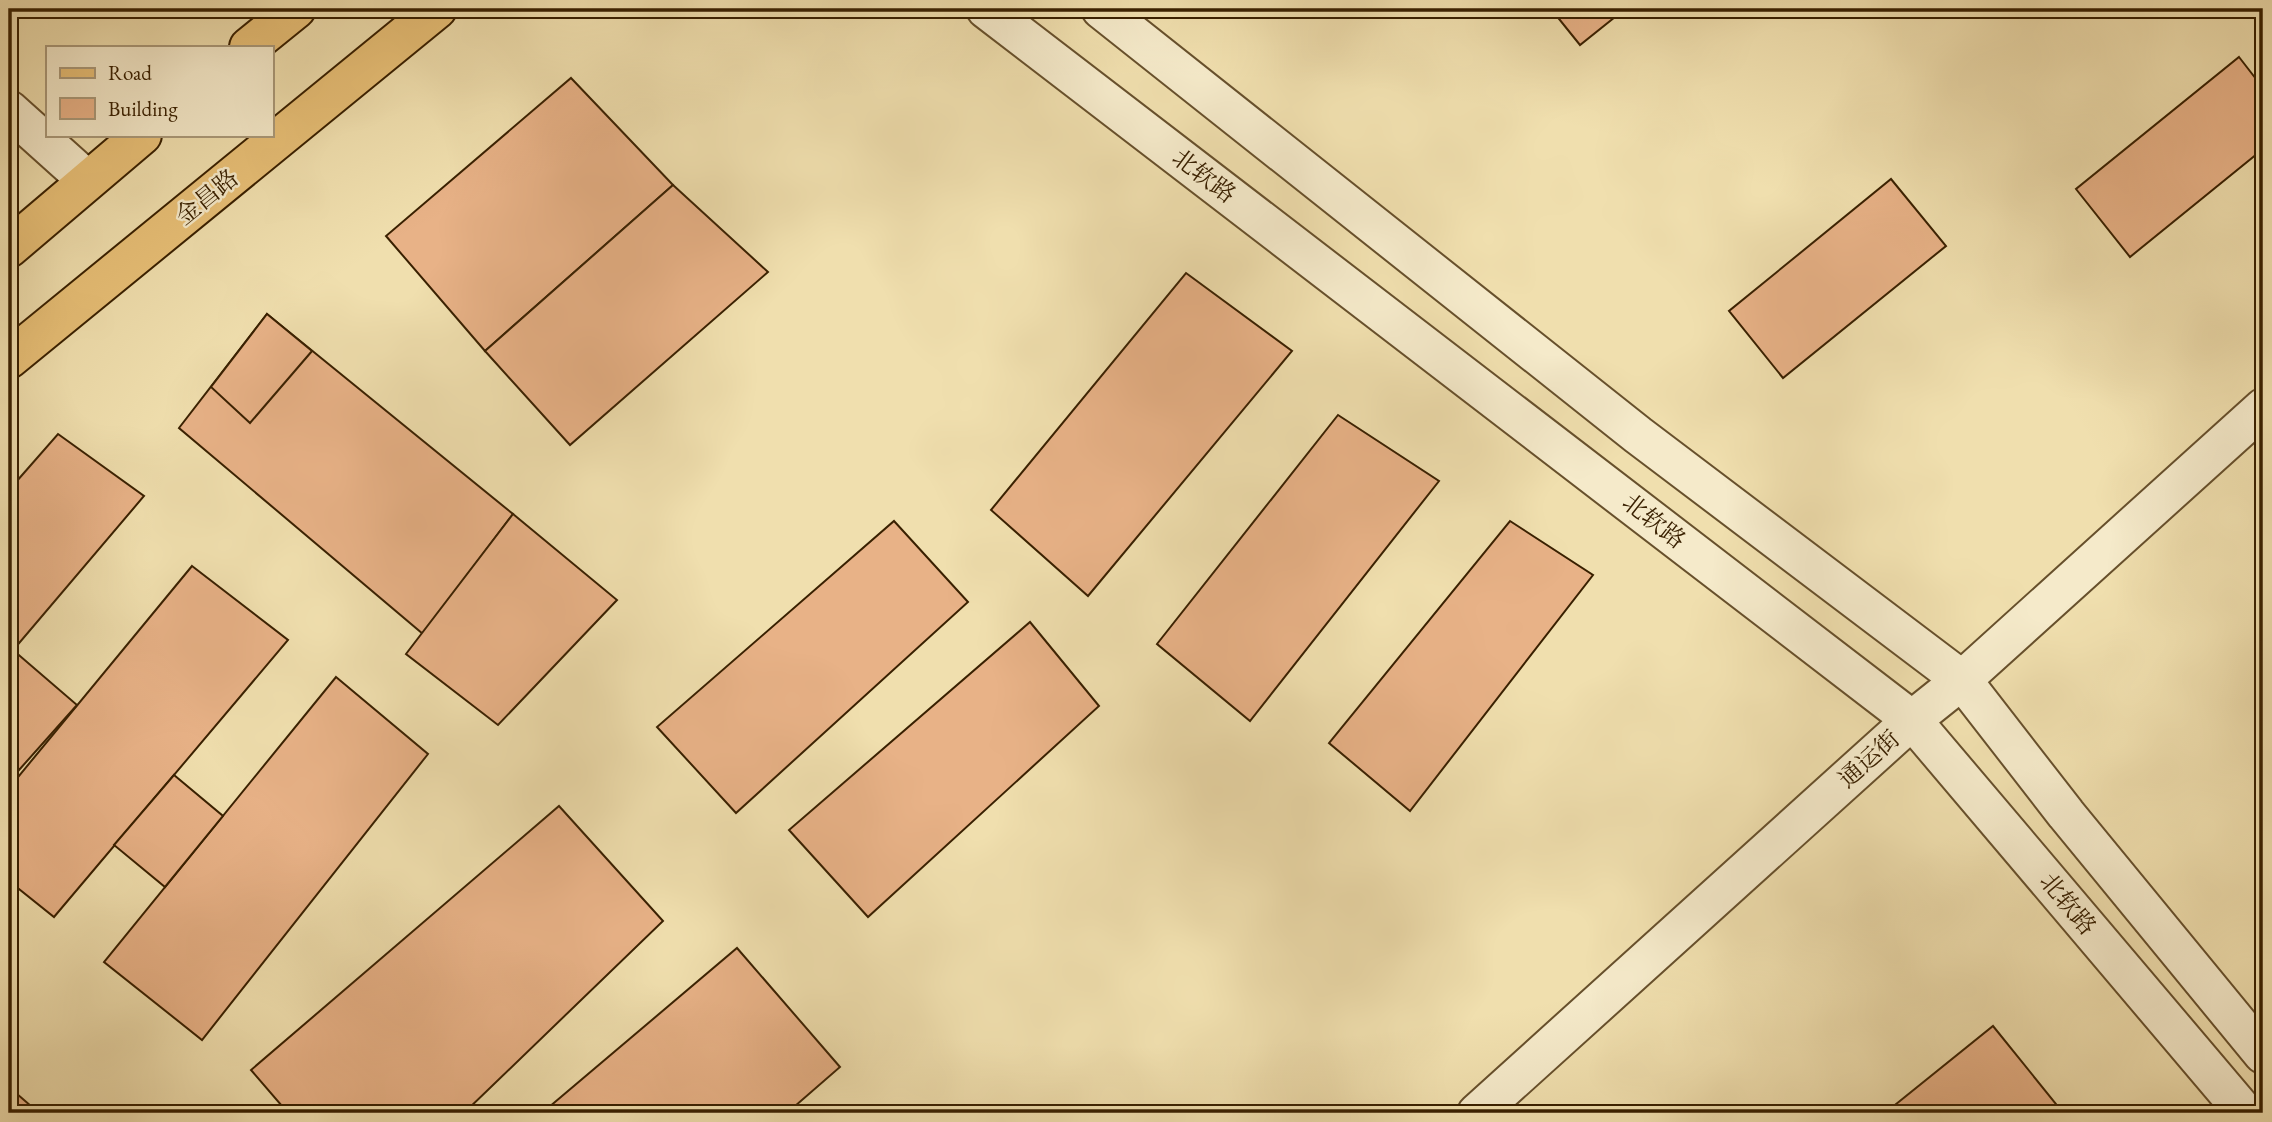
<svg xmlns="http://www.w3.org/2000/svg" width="2272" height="1122" font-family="'EB Garamond','Noto Serif SC',serif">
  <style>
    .building { fill: #e8b287; stroke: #392000; stroke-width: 2 }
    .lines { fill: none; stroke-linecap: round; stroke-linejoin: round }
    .minor-casing { stroke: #67502c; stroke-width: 42 }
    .major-casing { stroke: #392000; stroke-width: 42 }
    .minor { stroke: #f5eaca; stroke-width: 38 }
    .major { stroke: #e8c077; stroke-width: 38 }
    .labels { text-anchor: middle; stroke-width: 5; stroke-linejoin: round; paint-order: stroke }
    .street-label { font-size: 24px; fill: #392000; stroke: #f5eaca }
  </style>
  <rect width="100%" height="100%" fill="#f0dfae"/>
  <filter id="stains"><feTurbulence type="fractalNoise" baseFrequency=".00286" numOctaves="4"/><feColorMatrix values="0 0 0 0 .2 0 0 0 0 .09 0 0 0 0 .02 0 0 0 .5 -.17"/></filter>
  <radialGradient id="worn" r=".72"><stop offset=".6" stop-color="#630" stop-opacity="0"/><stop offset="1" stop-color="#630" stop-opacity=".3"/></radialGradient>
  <g class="building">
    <path d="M1551,9H1625L1580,45Z"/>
    <path d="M2239,57L2263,88V149L2130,257L2076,189Z"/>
    <path d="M571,78L673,185L485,351L386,236Z"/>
    <path d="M1891,179L1946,246L1783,378L1729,311Z"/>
    <path d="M673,185L768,272L570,445L485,351Z"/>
    <path d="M1186,273L1292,351L1088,596L991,510Z"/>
    <path d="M267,314L513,514L423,634L179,428Z"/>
    <path d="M267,314L312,351L250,423L211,387Z"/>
    <path d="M1338,415L1439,481L1250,721L1157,644Z"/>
    <path d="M58,434L144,496L9,655V490Z"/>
    <path d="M513,514L617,600L498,725L406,654Z"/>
    <path d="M894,521L968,602L736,813L657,727Z"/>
    <path d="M1510,521L1593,575L1410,811L1329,743Z"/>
    <path d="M192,566L288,640L54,917L9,881V788Z"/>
    <path d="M1030,622L1099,706L868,917L789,830Z"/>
    <path d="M13,650L77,705L19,770L9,761V655Z"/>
    <path d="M336,677L428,754L202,1040L104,962Z"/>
    <path d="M174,775L223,816L165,887L114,845Z"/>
    <path d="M559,806L663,921L464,1113H288L251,1070Z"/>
    <path d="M737,948L840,1067L787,1113H542Z"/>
    <path d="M1993,1026L2056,1104L2044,1113H1885Z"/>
    <path d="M9,1087L39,1113H9Z"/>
  </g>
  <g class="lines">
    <g class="minor-casing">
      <g id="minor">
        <path d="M986,9L1912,720L2245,1113"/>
        <path d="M1101,9L1638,435L1962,680L2066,814L2263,1054"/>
        <path d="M9,110L87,180"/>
        <path d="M1477,1113L1912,720L1962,680L2263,408"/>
      </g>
    </g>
    <g class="major-casing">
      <g id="major">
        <path d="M249,47L296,9"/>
        <path d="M9,248L142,135"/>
        <path d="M9,359L437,9"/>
      </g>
    </g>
    <use href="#minor" class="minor"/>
    <use href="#major" class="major"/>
  </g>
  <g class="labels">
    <g class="street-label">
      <text transform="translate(1204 176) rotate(37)" y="8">北软路</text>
      <text transform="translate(207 197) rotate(-39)" y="8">金昌路</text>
      <text transform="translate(1654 521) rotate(38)" y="8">北软路</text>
      <text transform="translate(1869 759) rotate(-42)" y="8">通运街</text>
      <text transform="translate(2068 904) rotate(50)" y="8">北软路</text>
    </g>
  </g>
  <rect width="2272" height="1122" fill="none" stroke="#f0dfae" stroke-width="35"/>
  <rect x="10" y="10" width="2251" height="1101" fill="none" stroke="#392000" stroke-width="3.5"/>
  <rect x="18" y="18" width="2237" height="1087" fill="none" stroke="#392000" stroke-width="2"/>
  <rect x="46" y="46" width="228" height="91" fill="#f5eaca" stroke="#aa9979" stroke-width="2"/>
  <rect x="60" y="68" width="35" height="10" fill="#e8c077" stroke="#aa9979" stroke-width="2"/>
  <text x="108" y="80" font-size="21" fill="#392000">Road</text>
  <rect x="60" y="98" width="35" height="21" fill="#e8b287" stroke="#aa9979" stroke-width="2"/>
  <text x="108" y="116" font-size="21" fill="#392000">Building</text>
  <rect width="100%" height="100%" filter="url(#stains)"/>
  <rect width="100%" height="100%" fill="url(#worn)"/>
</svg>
